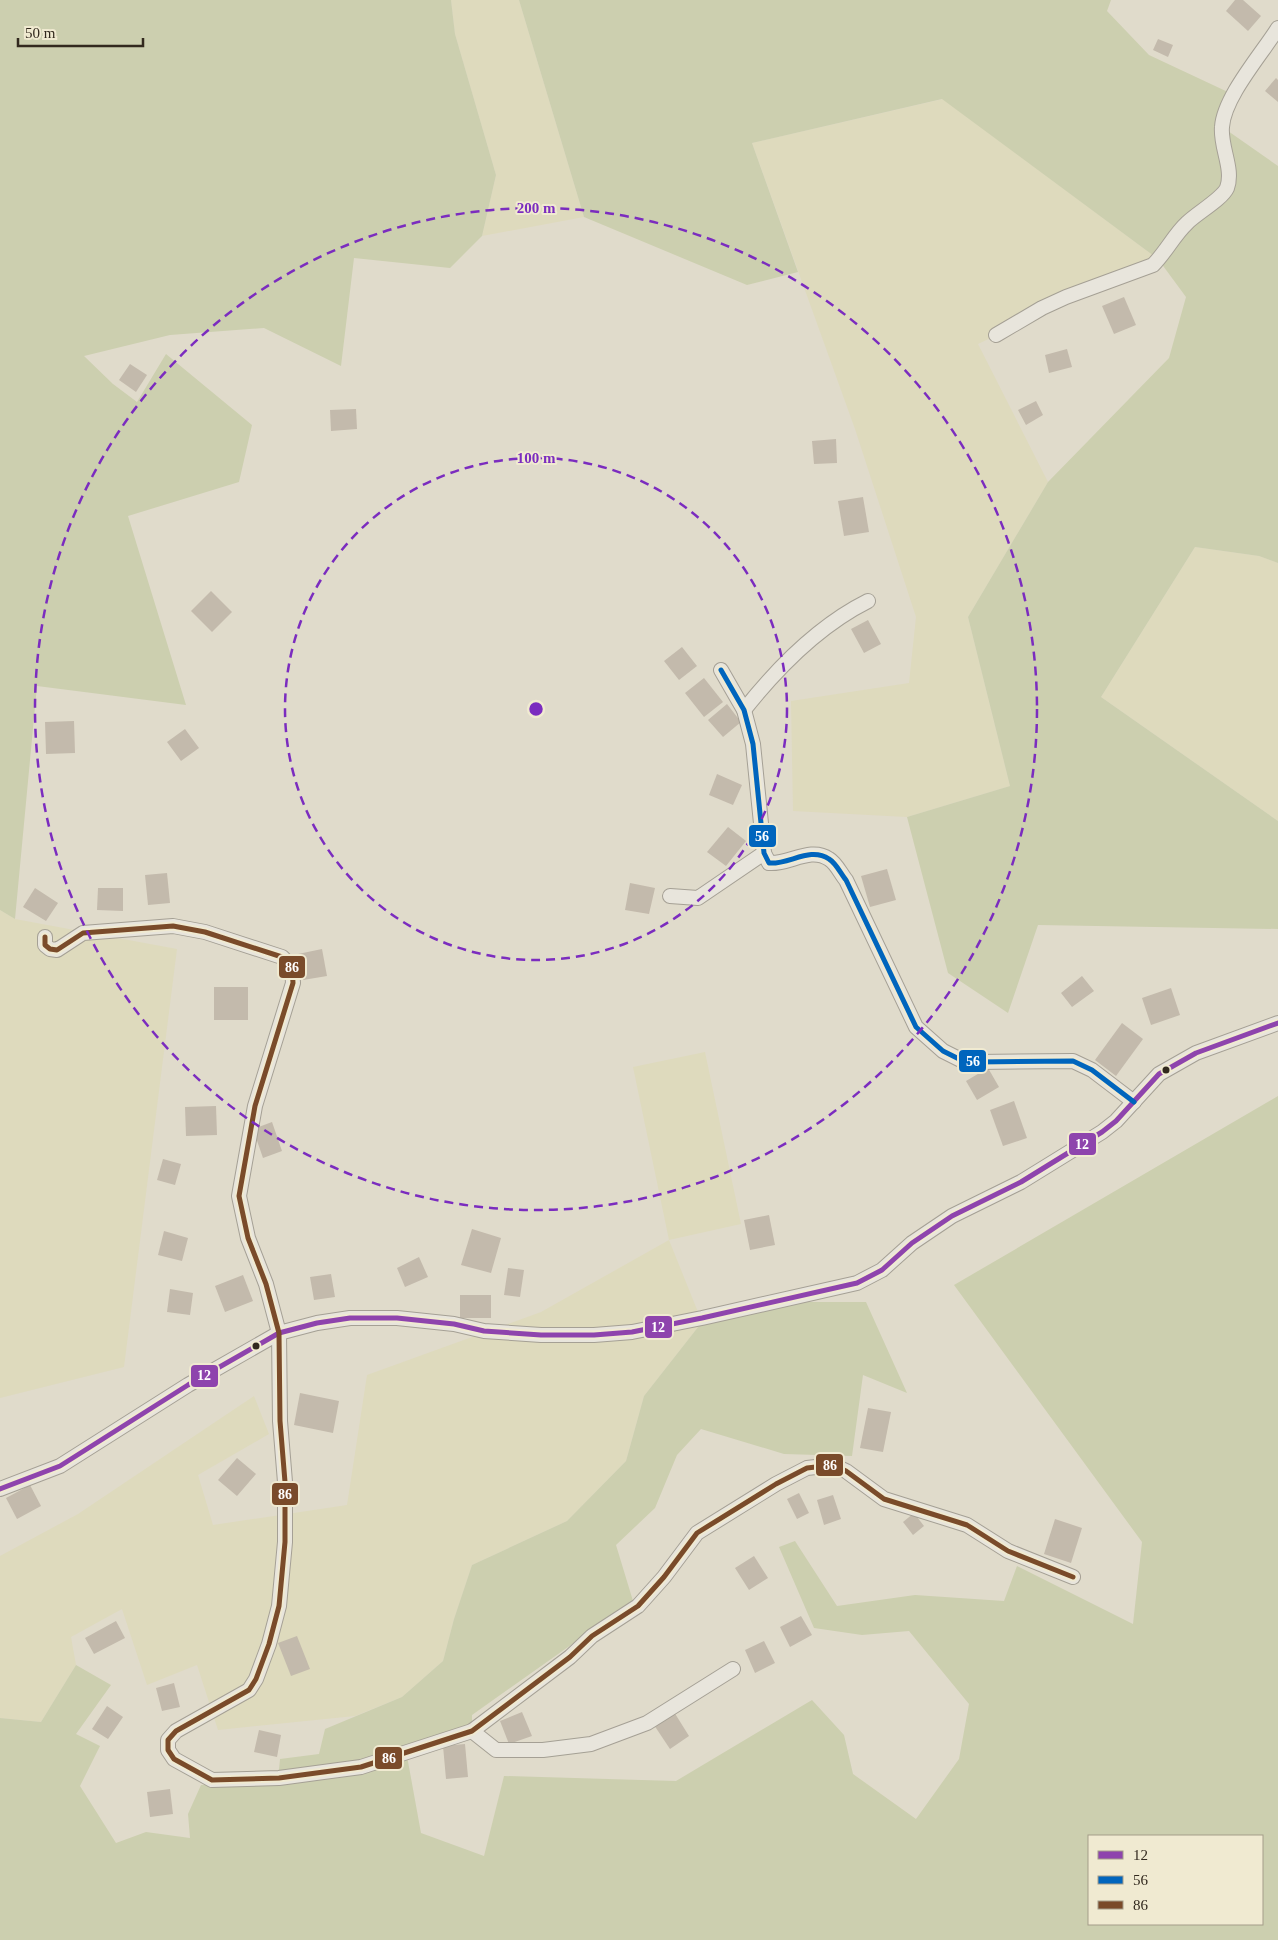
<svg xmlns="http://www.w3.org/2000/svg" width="1278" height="1940" font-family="'Times New Roman',serif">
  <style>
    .farmland { fill: #dedabd }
    .green { fill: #cccfaf; fill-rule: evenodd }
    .building { fill: #c3baac }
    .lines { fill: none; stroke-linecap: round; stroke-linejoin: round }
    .minor-casing { stroke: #a5a095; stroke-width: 16 }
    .minor { stroke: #e8e5dc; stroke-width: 14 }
    .bus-1-casing { stroke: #f0ead1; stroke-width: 9 }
    .bus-2-casing { stroke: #f0ead1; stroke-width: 9 }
    .bus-3-casing { stroke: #f0ead1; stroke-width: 9 }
    .bus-1 { stroke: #8e44ad; stroke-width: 5 }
    .bus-2 { stroke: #0065bd; stroke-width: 5 }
    .bus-3 { stroke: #7a4b2a; stroke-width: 5 }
    .ring { fill: none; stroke: #7b2cbf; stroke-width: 2.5; stroke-dasharray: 9 6 }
    .bus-dot { fill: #32291e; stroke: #f0ead1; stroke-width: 2 }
    .centre { fill: #7b2cbf; stroke: #f0ead1; stroke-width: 2.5 }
    .ring-label { font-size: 15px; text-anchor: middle; font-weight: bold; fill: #7b2cbf; stroke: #f0ead1; stroke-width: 4; stroke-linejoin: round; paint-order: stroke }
    .line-badge { stroke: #f0ead1; stroke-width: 2 }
    .badge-label { font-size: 14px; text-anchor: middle; font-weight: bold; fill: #fff }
  </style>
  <rect width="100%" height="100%" fill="#e0dbcb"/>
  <g class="farmland">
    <path d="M451,0H519L584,217L482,236L496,175L455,34Z"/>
    <path d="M943,99L1158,259L978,344L1048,482L968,617L1010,786L907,817L793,811L791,701L909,683L916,617L855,429L752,143Z"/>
    <path d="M1195,547L1259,556L1278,563V821L1101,697Z"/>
    <path d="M0,910L15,919L177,949L124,1367L0,1398Z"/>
    <path d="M705,1052L741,1224L669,1240L702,1322L644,1396L626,1461L567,1521L472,1565L454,1619L443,1661L402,1697L355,1716L218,1730L197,1665L147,1685L122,1609L71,1637L76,1665L41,1722L0,1718V1556L78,1514L254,1396L269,1434L198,1475L213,1525L347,1505L367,1375L541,1312L669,1240L633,1067Z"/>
  </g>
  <g class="green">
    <path d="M0,0H451L455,34L496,175L482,236L450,268L354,258L341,366L264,328L170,335L84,356L113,384L137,402L166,354L252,425L239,482L128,516L186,705L37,686L15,919L0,910Z"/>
    <path d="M519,0H1111L1107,11L1149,55L1230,93L1228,131L1278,166V563L1259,556L1195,547L1101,697L1278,821V929L1038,925L1008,1013L948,973L907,817L1010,786L968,617L1048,482L1169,358L1186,297L1158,259L942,99L752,143L798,272L747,285L584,217Z"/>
    <path d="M1278,1096V1940H0V1718L41,1722L76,1665L111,1685L76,1734L100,1746L80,1786L116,1843L146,1832L190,1838L188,1814L201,1785L278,1781L280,1759L319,1754L325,1729L402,1697L443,1661L454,1619L472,1565L567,1521L626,1461L644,1396L702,1322L800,1302H866L907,1393L863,1375L852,1456L784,1454L701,1429L677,1455L655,1508L616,1545L633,1601L472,1715V1731L405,1745L421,1833L484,1856L504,1776L676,1781L812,1700L844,1735L853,1774L916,1819L959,1759L969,1704L909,1631L862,1635L814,1628L779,1547L795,1541L837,1606L915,1595L1004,1601L1017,1566L1133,1624L1142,1542L954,1285ZM1089,1836H1262V1924H1089Z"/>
  </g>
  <g class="building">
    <path d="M1235,0H1243L1261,16L1248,31L1226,11Z"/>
    <path d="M1158,39L1173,45L1168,57L1153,50Z"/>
    <path d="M1276,78L1278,80V102L1265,91Z"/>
    <path d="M1124,297L1136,325L1114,334L1102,306Z"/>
    <path d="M1067,349L1072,367L1049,373L1045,355Z"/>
    <path d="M130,364L147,375L136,392L119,380Z"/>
    <path d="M1036,401L1043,415L1026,425L1018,410Z"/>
    <path d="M356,409L357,429L331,431L330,410Z"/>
    <path d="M836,439L837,463L814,464L812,441Z"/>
    <path d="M863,497L869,532L844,536L838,501Z"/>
    <path d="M211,591L232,612L212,632L191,611Z"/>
    <path d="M868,620L881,644L864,653L851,629Z"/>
    <path d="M682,647L697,666L679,680L664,661Z"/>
    <path d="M704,678L723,702L704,717L685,693Z"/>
    <path d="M727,704L741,722L723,737L708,720Z"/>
    <path d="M74,721L75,753L46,754L45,722Z"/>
    <path d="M185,729L199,748L181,761L167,742Z"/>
    <path d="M717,774L742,785L733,805L709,795Z"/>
    <path d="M728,827L746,841L726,866L707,852Z"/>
    <path d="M887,869L896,900L870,907L861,876Z"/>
    <path d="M167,873L170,903L148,905L145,875Z"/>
    <path d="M630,883L655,888L649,914L625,910Z"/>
    <path d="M35,888L58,903L46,921L23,907Z"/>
    <path d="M98,888H123V911L97,910Z"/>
    <path d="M322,949L327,976L303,980L298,954Z"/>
    <path d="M1082,976L1094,991L1072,1007L1061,993Z"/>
    <rect x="214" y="987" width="34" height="33"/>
    <path d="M1171,988L1180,1015L1151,1025L1142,998Z"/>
    <path d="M1122,1023L1143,1039L1116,1076L1095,1060Z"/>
    <path d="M988,1068L999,1087L977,1100L966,1081Z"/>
    <path d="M1014,1101L1027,1138L1003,1146L990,1110Z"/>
    <path d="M216,1106L217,1135L186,1136L185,1107Z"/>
    <path d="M272,1122L282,1151L263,1158L253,1129Z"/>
    <path d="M163,1159L181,1164L175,1185L157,1180Z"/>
    <path d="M769,1215L775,1245L750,1250L744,1220Z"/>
    <path d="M472,1229L501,1238L491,1273L461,1265Z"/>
    <path d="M164,1231L188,1238L182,1261L158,1255Z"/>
    <path d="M419,1257L428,1277L405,1287L397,1268Z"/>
    <path d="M508,1268L524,1270L520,1297L504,1295Z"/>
    <path d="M331,1274L335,1297L314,1300L310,1277Z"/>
    <path d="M243,1275L253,1301L225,1312L215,1286Z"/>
    <path d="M170,1289L193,1293L190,1315L167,1312Z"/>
    <rect x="460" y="1295" width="31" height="23"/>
    <path d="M300,1393L339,1401L333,1433L294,1425Z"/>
    <path d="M868,1408L891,1412L883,1452L860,1448Z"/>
    <path d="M237,1458L256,1474L237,1496L218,1480Z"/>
    <path d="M30,1485L41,1506L17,1519L6,1498Z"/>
    <path d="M799,1493L809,1513L797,1519L787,1499Z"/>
    <path d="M833,1495L841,1519L824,1525L817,1500Z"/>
    <path d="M914,1513L924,1526L913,1535L903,1522Z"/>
    <path d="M1055,1519L1082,1528L1071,1563L1044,1554Z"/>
    <path d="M754,1556L768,1578L749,1590L735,1568Z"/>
    <path d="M801,1616L812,1635L790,1647L780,1627Z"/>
    <path d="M116,1621L125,1638L94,1654L85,1638Z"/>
    <path d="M297,1636L310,1669L291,1676L278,1643Z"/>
    <path d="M764,1641L775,1663L755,1673L745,1650Z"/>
    <path d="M174,1683L180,1707L162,1711L156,1688Z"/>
    <path d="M107,1706L123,1717L108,1739L92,1729Z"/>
    <path d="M522,1712L532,1736L509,1744L500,1721Z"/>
    <path d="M674,1712L689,1736L670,1749L654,1725Z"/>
    <path d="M259,1730L281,1735L277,1757L254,1752Z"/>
    <path d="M465,1744L468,1777L446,1779L443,1746Z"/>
    <path d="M170,1789L173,1814L150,1817L147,1792Z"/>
  </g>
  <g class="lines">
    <g class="minor-casing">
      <g id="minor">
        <path d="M996,335L1042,308L1066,297L1153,265C1166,252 1174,235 1187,223C1197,213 1222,199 1227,188C1234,169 1220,147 1222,127C1224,97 1261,55 1278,28"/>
        <path d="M721,670L744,710L753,744L764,853L769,863C789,865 810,846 829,859C836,863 841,874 846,880L916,1027L943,1051L961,1060L977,1062L1073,1061L1092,1070L1134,1102"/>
        <path d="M744,710C778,667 818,626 868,601"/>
        <path d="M670,896L698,898L764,853"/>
        <path d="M45,937V945L50,949L57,950L83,933L173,926L205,932L282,957L292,967L293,983L255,1106L239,1196L248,1238L266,1284L279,1333L280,1421L285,1482V1542L279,1606L269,1644L256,1679L249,1690L176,1731L168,1740V1750L174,1759L212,1780L279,1778L361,1767L472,1731L570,1657L592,1636L638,1606L664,1577L697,1533L776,1484L807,1468L833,1465L846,1471L884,1499L967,1525L1008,1551L1073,1577"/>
        <path d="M0,1489L60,1466L188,1385L279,1333L317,1323L350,1318H397L454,1324L484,1331L541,1335H594L632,1332L702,1318L857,1283L882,1270L912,1243L952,1216L1021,1182L1102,1132L1116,1121L1159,1074L1196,1053L1278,1023"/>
        <path d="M472,1731L496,1750H543L591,1744L647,1723L733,1669"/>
      </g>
    </g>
    <use href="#minor" class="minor"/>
    <g class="bus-1-casing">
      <path id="bus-1" d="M0,1489L60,1466L188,1385L279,1333L317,1323L350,1318H397L454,1324L484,1331L541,1335H594L632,1332L702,1318L857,1283L882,1270L912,1243L952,1216L1021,1182L1102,1132L1116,1121L1159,1074L1196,1053L1278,1023"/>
    </g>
    <g class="bus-2-casing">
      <path id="bus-2" d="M721,670L744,710L753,744L764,853L769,863C789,865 810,846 829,859C836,863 841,874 846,880L916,1027L943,1051L961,1060L977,1062L1073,1061L1092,1070L1134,1102"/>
    </g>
    <g class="bus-3-casing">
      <path id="bus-3" d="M45,937V945L50,949L57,950L83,933L173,926L205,932L282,957L292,967L293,983L255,1106L239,1196L248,1238L266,1284L279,1333L280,1421L285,1482V1542L279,1606L269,1644L256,1679L249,1690L176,1731L168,1740V1750L174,1759L212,1780L279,1778L361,1767L472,1731L570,1657L592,1636L638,1606L664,1577L697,1533L776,1484L807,1468L833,1465L846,1471L884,1499L967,1525L1008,1551L1073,1577"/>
    </g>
    <use href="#bus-1" class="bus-1"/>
    <use href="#bus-2" class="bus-2"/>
    <use href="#bus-3" class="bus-3"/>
  </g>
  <g class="ring">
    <circle cx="536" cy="709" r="251"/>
    <circle cx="536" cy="709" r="501"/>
  </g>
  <g class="bus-dot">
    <circle cx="1166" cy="1070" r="4.5"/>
    <circle cx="256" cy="1346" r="4.5"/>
  </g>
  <circle cx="536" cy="709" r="8" class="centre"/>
  <g class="ring-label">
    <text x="536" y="213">200 m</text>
    <text x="536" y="463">100 m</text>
  </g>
  <g class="line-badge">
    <rect x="748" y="824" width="29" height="24" rx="5" fill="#0065bd"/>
    <rect x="278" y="955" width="28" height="24" rx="5" fill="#7a4b2a"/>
    <rect x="958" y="1049" width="29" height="24" rx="5" fill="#0065bd"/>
    <rect x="1068" y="1132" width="29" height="24" rx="5" fill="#8e44ad"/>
    <rect x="644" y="1315" width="29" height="24" rx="5" fill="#8e44ad"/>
    <rect x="190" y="1364" width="29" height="24" rx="5" fill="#8e44ad"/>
    <rect x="815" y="1453" width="29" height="24" rx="5" fill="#7a4b2a"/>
    <rect x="271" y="1482" width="28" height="24" rx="5" fill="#7a4b2a"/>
    <rect x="374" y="1746" width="29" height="24" rx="5" fill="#7a4b2a"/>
  </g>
  <g class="badge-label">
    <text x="762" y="841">56</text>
    <text x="292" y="972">86</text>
    <text x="973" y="1066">56</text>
    <text x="1082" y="1149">12</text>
    <text x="658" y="1332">12</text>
    <text x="204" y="1380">12</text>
    <text x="830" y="1470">86</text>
    <text x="285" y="1499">86</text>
    <text x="389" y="1763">86</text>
  </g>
  <rect x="1088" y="1835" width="175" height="90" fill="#f0ead1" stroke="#a49d89"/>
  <rect x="1098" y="1851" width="25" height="8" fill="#8e44ad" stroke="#a49d89"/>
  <text x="1133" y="1860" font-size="15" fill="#32291e">12</text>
  <rect x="1098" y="1876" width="25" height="8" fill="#0065bd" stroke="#a49d89"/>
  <text x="1133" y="1885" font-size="15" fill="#32291e">56</text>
  <rect x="1098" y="1901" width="25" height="8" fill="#7a4b2a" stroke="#a49d89"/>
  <text x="1133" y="1910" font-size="15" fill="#32291e">86</text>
  <path d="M18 38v8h125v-8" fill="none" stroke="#32291e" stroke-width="2.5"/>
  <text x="25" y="38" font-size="15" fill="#32291e" stroke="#f0ead1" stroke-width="4" paint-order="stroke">50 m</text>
</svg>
